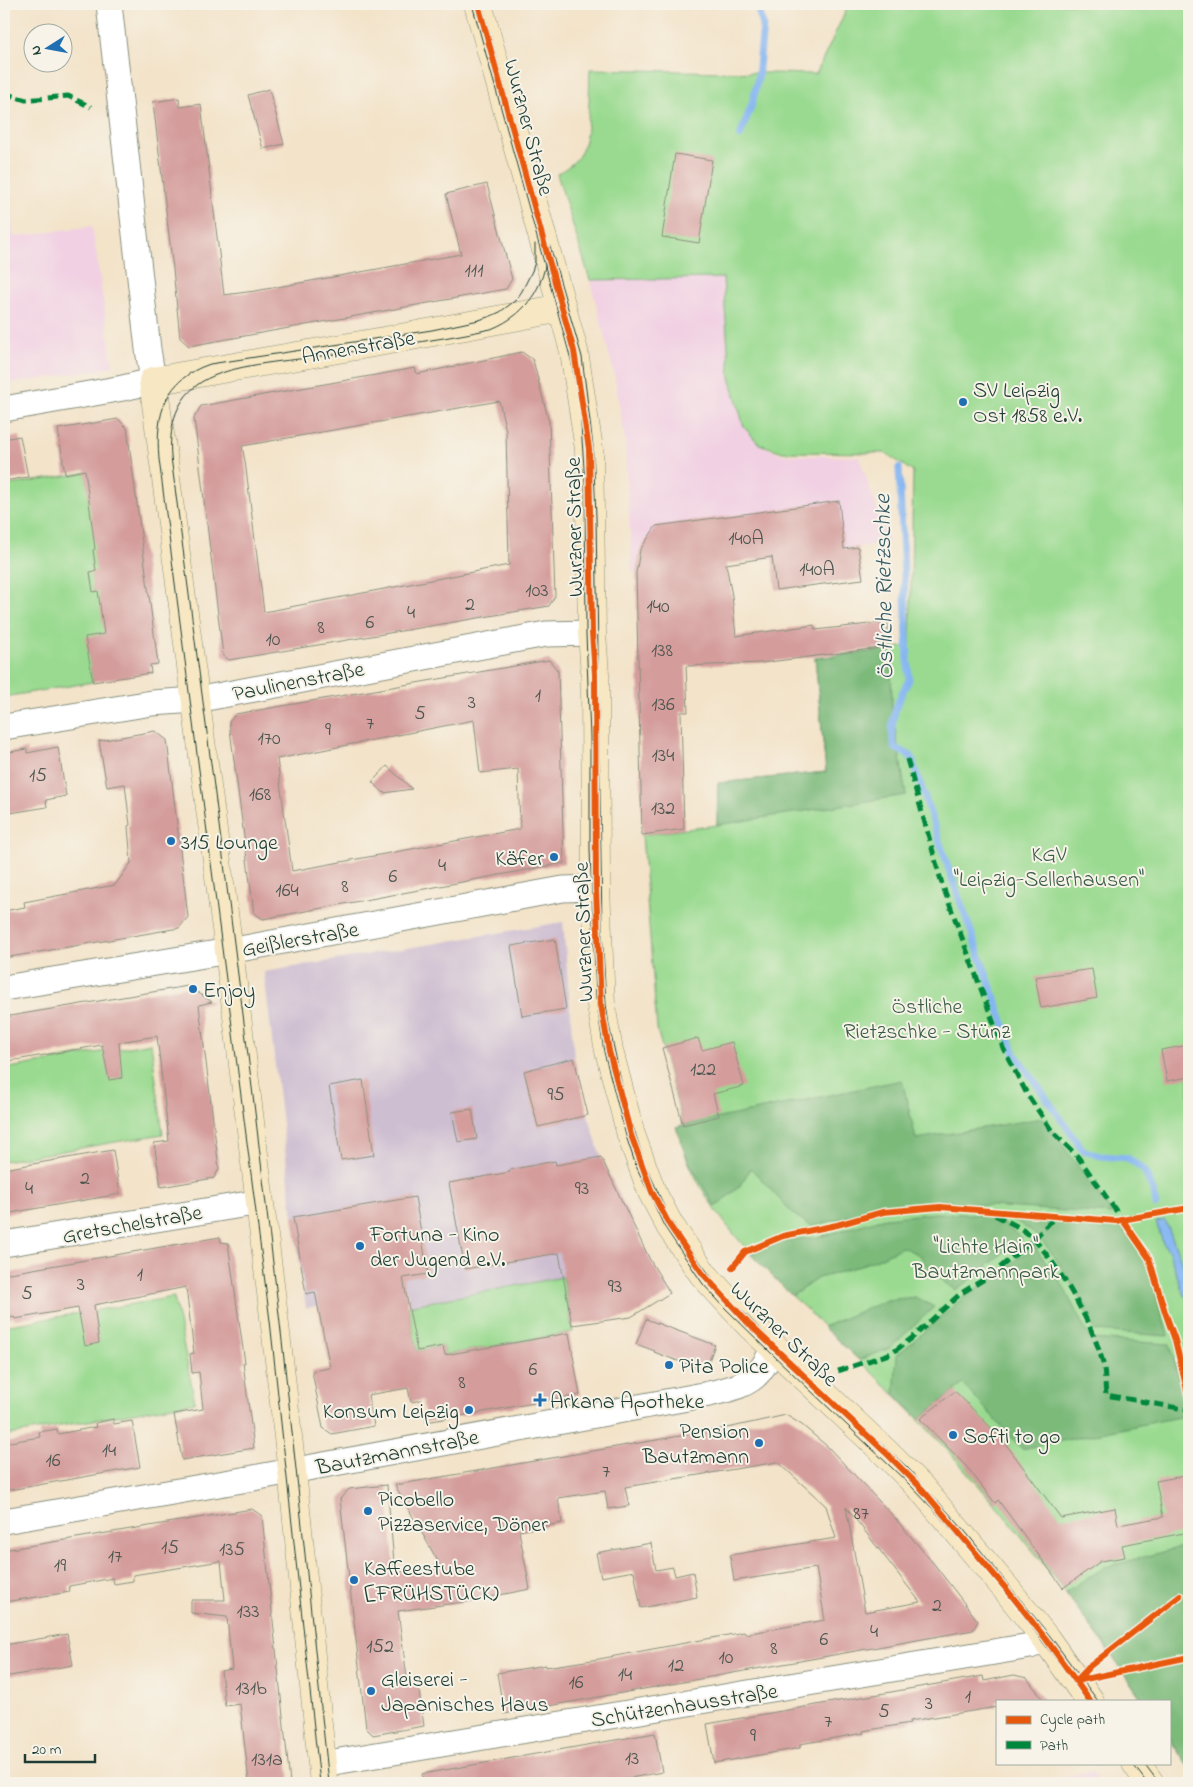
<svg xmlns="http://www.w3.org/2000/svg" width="1193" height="1787" font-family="'Indie Flower',sans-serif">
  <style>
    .built { fill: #f1d0e3 }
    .industrial { fill: #cebed1 }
    .green { fill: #9ada90; stroke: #5c8c62 }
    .forest { fill: #7bba7a; stroke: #4d7c57 }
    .water { fill: #85b6f1; stroke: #527a92 }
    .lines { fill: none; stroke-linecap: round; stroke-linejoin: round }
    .stream { stroke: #85b6f1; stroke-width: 7 }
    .building { fill: #d49d9c; fill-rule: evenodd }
    .street-casing { stroke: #89907e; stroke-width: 27 }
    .secondary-casing { stroke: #89907e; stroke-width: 29 }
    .street { stroke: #fff; stroke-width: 25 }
    .secondary { stroke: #f7e8c3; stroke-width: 28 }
    .tram { stroke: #1f3d34; stroke-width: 1 }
    .quiet { stroke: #00873e; stroke-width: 5; stroke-dasharray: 10 5; stroke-linecap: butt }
    .cycleway-casing { stroke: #f7f3e8; stroke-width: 9 }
    .cycleway { stroke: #e8590c; stroke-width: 6 }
    .poi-dot { fill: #1f6fb2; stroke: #f7f3e8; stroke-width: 2 }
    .labels { text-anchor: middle; stroke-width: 4; stroke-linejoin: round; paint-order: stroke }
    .number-label { font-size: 20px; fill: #4c554e }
    .street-label { font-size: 22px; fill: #1f3d34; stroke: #f7f3e8 }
    .poi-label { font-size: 22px; fill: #1f3d34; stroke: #f7f3e8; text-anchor: start }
    .park-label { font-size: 22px; fill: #385c46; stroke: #f7f3e8 }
    .water-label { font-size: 24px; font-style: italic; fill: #385b63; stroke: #f7f3e8 }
  </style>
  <rect width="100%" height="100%" fill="#f7f3e8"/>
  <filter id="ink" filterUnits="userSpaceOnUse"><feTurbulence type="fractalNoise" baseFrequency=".02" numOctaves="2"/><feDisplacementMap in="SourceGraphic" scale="10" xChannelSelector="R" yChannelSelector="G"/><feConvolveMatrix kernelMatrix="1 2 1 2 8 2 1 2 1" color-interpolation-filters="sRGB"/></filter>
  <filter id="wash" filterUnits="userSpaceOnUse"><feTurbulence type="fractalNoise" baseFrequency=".0096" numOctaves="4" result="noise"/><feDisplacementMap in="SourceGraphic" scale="20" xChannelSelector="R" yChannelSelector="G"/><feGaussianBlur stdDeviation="1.12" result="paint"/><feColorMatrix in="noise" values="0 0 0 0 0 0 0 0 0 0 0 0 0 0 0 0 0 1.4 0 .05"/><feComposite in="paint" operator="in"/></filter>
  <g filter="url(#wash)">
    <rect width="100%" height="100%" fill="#f3e3c9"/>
    <g class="built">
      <path d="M4,173L14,237L92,226L113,367L4,385Z"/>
      <path d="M723,278L730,377L745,429L760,445L784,455L859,457L889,543L772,557L678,571L632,572L625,440L614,373L590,280Z"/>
      <path d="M1091,1771L1099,1783H1036Z"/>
    </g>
    <path class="industrial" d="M563,922L574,1058L588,1115L601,1157L651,1261L410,1305L406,1289L306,1308L293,1217L264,972Z"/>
    <g class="green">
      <path d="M849,4H1189V1768L1169,1738V1701H1143C1075,1601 1001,1505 917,1418C882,1381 845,1347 809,1312C763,1268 712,1219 687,1159C683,1149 680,1138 676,1127L683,1125L657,1029L642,835L717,825L718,783L826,772L815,658L891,649L910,645L913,472L886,453L783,452L759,444L744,427L730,377L723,278L590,280L557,174C566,168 574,164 580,154C590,138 589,90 590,69L816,74Z"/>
      <path d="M89,472L118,637L87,644L93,682L4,697V486Z"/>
      <path d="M151,1043L163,1134L4,1161V1069Z"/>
      <path d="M563,1277L573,1332L445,1355L443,1346L417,1351L408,1306Z"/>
      <path d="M174,1297L195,1402L4,1436V1326Z"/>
    </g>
    <g class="forest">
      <path d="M891,649L892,709L906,795L717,825L718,783L826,772L815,658Z"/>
      <path d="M902,1080L916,1139L1043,1118L1113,1214L1003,1207L943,1201L887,1207L811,1226L793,1214L751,1168L739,1187L715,1207L688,1160L676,1127Z"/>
      <path d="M936,1213L991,1215L1022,1238L969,1281L955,1290L931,1273L920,1255L902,1247L878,1259L834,1274L818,1278L792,1296L750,1254L771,1244L790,1240L819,1237L885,1218Z"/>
      <path d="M1018,1217L1115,1225L1120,1224L1147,1261L1168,1336L1095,1331C1080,1298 1064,1265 1039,1238C1032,1231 1022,1226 1014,1219Z"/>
      <path d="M1034,1246L1062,1284L1090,1339L1170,1344L1189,1415L1022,1449L963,1384L920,1419L894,1394L897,1355L964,1297L997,1275Z"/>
      <path d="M915,1297L934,1307L890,1348L859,1360L823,1327L887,1300Z"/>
      <path d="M1189,1545V1768L1169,1738V1701H1143L1103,1642L1065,1592L1105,1567Z"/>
    </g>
    <path class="water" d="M1165,1220L1189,1280V1301L1183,1293L1169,1252L1163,1243L1156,1222Z"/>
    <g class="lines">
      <g class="stream">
        <path d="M740,136L752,104L758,78L763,25L756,4"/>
        <path d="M899,468L909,680C898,699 887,726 895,748L911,756L950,873L1015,1054L1083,1150L1100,1156L1128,1158L1144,1170L1154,1193L1156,1205"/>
      </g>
    </g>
    <g id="blocks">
      <g class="building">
        <path d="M269,89L284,144L263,149L248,95Z"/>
        <path d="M179,98L180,107L201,104L224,295L255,291L461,254L446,194L487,184L512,279L506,289L189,346L180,338L173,269L153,102Z"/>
        <path d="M675,154L712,160L699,243L662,237Z"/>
        <path d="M522,352L533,360L549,422L555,596L549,606L229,660L223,655L194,418L201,406L415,368L417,374ZM499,401L506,431L509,565L264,612L245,461L242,446Z"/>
        <path d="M118,419L127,428L158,664L150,665L151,673L93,682L85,637L104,634L98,591L93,592L90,572L96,571L93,550L95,549L85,470L65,474L58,429Z"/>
        <path d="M20,436L28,477L4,481V439Z"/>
        <path d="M839,501L844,549L858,547L863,579L776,590L772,557L726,564L732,596L736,636L814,625L815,630L888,622V647L761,663L686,666L688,712H681L684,829L642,835L636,573L640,550L656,526Z"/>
        <path d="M549,660L558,671L564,863L263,919L254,913L229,722L236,714ZM474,720L480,773L518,769L520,829L292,871L277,759Z"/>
        <path d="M155,731L167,740L188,917L179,928L4,958V911L25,907L24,902L115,885L131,863L128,826L130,825L125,784L107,787L99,741Z"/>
        <path d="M58,747L66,796L46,800L47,807L4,814V753L27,749V753Z"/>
        <path d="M387,766L412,789L384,793L372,782Z"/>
        <path d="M555,939L566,1009L522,1016L511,946Z"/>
        <path d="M1092,969L1097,998L1041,1008L1035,977Z"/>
        <path d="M188,986L212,1002L199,1005L219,1169L214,1178L161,1187L154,1143L169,1141L157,1036L119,1042L122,1078L109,1080L102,1045L4,1062V1017Z"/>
        <path d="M698,1038L702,1050L732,1042L744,1086L713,1094L719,1116L683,1125L662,1048Z"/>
        <path d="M1189,1045V1077L1167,1081L1161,1050Z"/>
        <path d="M574,1058L588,1115L538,1127L524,1071Z"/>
        <path d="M363,1080L374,1155L341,1160L329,1086Z"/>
        <path d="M472,1109L477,1139L458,1142L452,1112Z"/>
        <path d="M113,1150L120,1194L4,1214V1169Z"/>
        <path d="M601,1157L650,1260L670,1293L631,1317L572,1325L559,1253L465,1269L449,1183L510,1172L509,1170L555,1161L556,1165Z"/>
        <path d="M415,1197L428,1274L403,1278L417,1351L443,1346L445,1355L569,1333L580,1395L426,1422L422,1400L411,1402L408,1388L368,1395L374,1426L332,1434L323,1428L312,1371L330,1368L315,1292L306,1294L293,1217Z"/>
        <path d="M220,1237L221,1242L228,1243L245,1363H243L254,1448L182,1460L174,1414L203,1409L199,1372L192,1373L190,1354L194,1353L186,1287L94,1305L99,1343L85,1346L78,1308L15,1319L14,1317L4,1319V1274Z"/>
        <path d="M646,1319L715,1345L705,1371L654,1352L655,1351L636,1344Z"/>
        <path d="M955,1391L1002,1439L1061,1518L1115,1508L1118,1525L1163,1517L1156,1481L1189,1475V1532L1122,1545L1125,1557L1101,1561L1063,1588L998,1500L995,1503L967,1467L920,1419Z"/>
        <path d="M786,1415L802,1425L828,1447L895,1518L934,1564L978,1621L973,1630L504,1714L497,1673L546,1665V1667L599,1659L744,1632L745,1634L825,1620L816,1568L734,1581L730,1555L836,1538L826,1506L778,1462L625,1487L629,1506L608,1509L605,1491L558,1498L562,1523L519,1531L530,1589L464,1602L398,1611L408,1685L418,1684L424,1726L373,1735L366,1728L340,1499L349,1489L387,1485L395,1573L440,1565L395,1485L732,1427ZM846,1507L920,1602L865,1612Z"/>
        <path d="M113,1419L114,1424L132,1421L140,1467L4,1491V1443L40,1437L39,1432L57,1429L58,1434L96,1427L95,1423Z"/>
        <path d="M252,1509L262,1516L290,1783H249L240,1704L225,1706L221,1671L232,1669L227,1617L191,1613V1600H225L221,1561L133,1575V1581L114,1584L113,1578L69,1586L70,1592L4,1602V1550Z"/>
        <path d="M651,1543L656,1570L673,1567L675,1576L693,1572L697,1597L641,1608L634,1571L601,1577L596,1553Z"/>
        <path d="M67,1634L73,1665L4,1677V1645Z"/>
        <path d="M1014,1675L1027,1678L1044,1701H997V1707L910,1721V1723L863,1731L864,1733L800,1744V1748L714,1763L707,1724L983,1676L984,1681Z"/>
        <path d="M655,1733L662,1772L605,1783H423L422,1774Z"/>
      </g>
    </g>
  </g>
  <g filter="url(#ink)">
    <use href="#blocks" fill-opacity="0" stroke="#89907e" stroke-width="1"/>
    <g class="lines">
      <g class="street-casing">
        <g id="street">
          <path d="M4,409L123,388L153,381L148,349L109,4"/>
          <path d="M4,727L152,703L196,700L546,634L592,633"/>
          <path d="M4,988L229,951L563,889L596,888"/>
          <path d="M4,1244L260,1202"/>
          <path d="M4,1521L248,1479L709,1394C725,1390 748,1386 759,1372C765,1365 769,1356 774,1349"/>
          <path d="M322,1764L1030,1646L1046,1639"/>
        </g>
      </g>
      <g class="secondary-casing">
        <g id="secondary">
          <path d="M478,4L574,351L589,449L592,633L595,674L596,888L601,1005L609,1051L631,1135L652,1192L670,1226L703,1274L749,1324L885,1452L922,1489L1008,1591L1046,1639L1090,1701"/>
          <path d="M1136,1763L1150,1783"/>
          <path d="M324,1783L292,1471L274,1317L229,951L153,381L390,340L562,308"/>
        </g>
      </g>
      <use href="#street" class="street"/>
      <use href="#secondary" class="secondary"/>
      <g class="tram">
        <path d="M472,4L557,309L571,360L580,411L585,482L586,634L590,737V850L596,998L604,1052L626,1136L636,1166L664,1226L703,1284L725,1308L771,1353L910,1485L933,1509L1002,1588L1087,1701"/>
        <path d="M550,246L582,357L593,446L596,517L602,929L606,1004L609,1025L627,1108L645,1163L668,1215L683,1239L718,1286L780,1349L908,1468L964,1530L1050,1636L1098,1701"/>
        <path d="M1132,1763L1147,1783"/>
        <path d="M1144,1763L1159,1783"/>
        <path d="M320,1783L270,1321L159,459C155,414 165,379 210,364L432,330L479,320L491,316L500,312L516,300L522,291L532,271L535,262V244"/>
        <path d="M329,1783C308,1587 289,1391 265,1196C236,949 203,703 171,457C169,429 174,403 197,385C222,366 276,362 307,358C368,349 430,342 491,329C529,314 549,281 547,240L482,4"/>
      </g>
      <g class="quiet">
        <path d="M4,93L26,100L68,96L91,107"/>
        <path d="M907,759L942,884L1003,1048L1027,1094L1052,1131L1078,1157L1124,1222"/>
        <path d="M995,1215C1006,1221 1019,1226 1028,1234C1056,1258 1097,1331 1104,1368C1105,1376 1105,1386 1106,1395L1189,1410"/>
        <path d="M838,1371L892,1353L912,1338L960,1294L991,1275L1034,1239L1056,1216"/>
      </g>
      <g class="cycleway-casing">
        <g id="cycleway">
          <path d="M478,4L574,351L589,449L592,633L595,674L596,888L601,1005L609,1051L631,1135L652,1192L670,1226L703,1274L749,1324L885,1452L922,1489L1008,1591L1046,1639L1090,1701"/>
          <path d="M1122,1219L1149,1258L1165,1312L1175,1340L1189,1398"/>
          <path d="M732,1268L745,1252L783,1236L837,1225L883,1212L940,1207L1116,1221L1189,1208"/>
          <path d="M1076,1681L1090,1666L1180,1596"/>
          <path d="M1076,1681L1189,1657"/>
        </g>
      </g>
      <use href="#cycleway" class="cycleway"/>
    </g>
  </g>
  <g class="poi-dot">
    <circle cx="963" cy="402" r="5"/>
    <circle cx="171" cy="841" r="5"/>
    <circle cx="554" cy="857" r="5"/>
    <circle cx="193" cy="989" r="5"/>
    <circle cx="360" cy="1246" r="5"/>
    <circle cx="669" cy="1365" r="5"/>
    <path d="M537.5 1392.5h5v5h5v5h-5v5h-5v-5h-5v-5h5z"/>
    <circle cx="469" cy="1410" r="5"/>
    <circle cx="953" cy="1435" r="5"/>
    <circle cx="759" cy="1443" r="5"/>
    <circle cx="368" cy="1511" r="5"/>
    <circle cx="354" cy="1580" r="5"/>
    <circle cx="371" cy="1691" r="5"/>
  </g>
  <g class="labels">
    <g class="number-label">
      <text x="474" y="276">111</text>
      <text x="746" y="544">140A</text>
      <text x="817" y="575">140A</text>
      <text x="537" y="596">103</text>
      <text x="470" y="610">2</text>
      <text x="658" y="612">140</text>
      <text x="411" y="618">4</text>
      <text x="370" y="628">6</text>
      <text x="321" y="633">8</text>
      <text x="273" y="645">10</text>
      <text x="662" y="656">138</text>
      <text x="538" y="701">1</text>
      <text x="472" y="708">3</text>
      <text x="663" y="710">136</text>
      <text x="420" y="719">5</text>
      <text x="370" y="729">7</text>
      <text x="328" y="735">9</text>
      <text x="269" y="744">170</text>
      <text x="663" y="761">134</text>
      <text x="38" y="781">15</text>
      <text x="260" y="800">168</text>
      <text x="663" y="814">132</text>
      <text x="442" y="871">4</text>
      <text x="393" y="882">6</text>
      <text x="345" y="892">8</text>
      <text x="287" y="896">164</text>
      <text x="703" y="1075">122</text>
      <text x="556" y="1100">95</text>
      <text x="85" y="1184">2</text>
      <text x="29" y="1194">4</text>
      <text x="582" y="1194">93</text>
      <text x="140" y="1280">1</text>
      <text x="81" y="1290">3</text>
      <text x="615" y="1292">93</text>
      <text x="27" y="1299">5</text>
      <text x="533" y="1375">6</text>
      <text x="462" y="1388">8</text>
      <text x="109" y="1456">14</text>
      <text x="53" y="1466">16</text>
      <text x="606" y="1477">7</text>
      <text x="861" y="1519">87</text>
      <text x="170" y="1553">15</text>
      <text x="232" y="1555">135</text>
      <text x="115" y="1562">17</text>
      <text x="60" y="1571">19</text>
      <text x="937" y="1611">2</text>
      <text x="248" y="1617">133</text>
      <text x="874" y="1637">4</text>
      <text x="824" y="1645">6</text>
      <text x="380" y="1652">152</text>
      <text x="774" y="1654">8</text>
      <text x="726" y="1663">10</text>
      <text x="676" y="1671">12</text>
      <text x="625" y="1680">14</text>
      <text x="576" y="1688">16</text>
      <text x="251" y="1694">131b</text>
      <text x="968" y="1702">1</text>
      <text x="929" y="1709">3</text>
      <text x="884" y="1717">5</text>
      <text x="828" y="1727">7</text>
      <text x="753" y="1741">9</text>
      <text x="632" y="1764">13</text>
      <text x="267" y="1765">131a</text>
    </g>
    <g class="street-label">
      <text transform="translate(530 127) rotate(75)" y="8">Wurzner Straße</text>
      <text transform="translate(358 346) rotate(-10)" y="8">Annenstraße</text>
      <text transform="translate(573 527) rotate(-91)" y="8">Wurzner Straße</text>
      <text transform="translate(298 680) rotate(-11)" y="8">Paulinenstraße</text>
      <text transform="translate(582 932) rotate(-92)" y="8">Wurzner Straße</text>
      <text transform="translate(300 938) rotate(-10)" y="8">Geißlerstraße</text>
      <text transform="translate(132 1223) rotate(-10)" y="8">Gretschelstraße</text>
      <text transform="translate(785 1333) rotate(44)" y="8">Wurzner Straße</text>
      <text transform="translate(397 1451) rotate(-11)" y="8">Bautzmannstraße</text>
      <text transform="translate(684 1704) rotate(-9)" y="8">Schützenhausstraße</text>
    </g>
    <g class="poi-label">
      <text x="973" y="397">SV Leipzig<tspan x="973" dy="25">Ost 1858 e.V.</tspan></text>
      <text x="181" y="849">315 Lounge</text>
      <text x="544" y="865" text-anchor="end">Käfer</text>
      <text x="203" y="997">Enjoy</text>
      <text x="370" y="1241">Fortuna - Kino<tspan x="370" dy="25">der Jugend e.V.</tspan></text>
      <text x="679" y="1373">Pita Police</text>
      <text x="550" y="1408">Arkana Apotheke</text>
      <text x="459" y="1418" text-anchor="end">Konsum Leipzig</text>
      <text x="749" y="1438" text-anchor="end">Pension<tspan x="749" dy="25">Bautzmann</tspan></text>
      <text x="963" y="1443">Softi to go</text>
      <text x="378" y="1506">Picobello<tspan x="378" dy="25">Pizzaservice, Döner</tspan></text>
      <text x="364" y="1575">Kaffeestube<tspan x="364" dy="25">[FRÜHSTÜCK)</tspan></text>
      <text x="381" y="1686">Gleiserei -<tspan x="381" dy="25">Japanisches Haus</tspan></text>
    </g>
    <g class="park-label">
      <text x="1049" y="861">KGV<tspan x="1049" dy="25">"Leipzig-Sellerhausen"</tspan></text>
      <text x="927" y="1013">Östliche<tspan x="927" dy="25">Rietzschke - Stünz</tspan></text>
      <text x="986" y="1253">"Lichte Hain"<tspan x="986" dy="25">Bautzmannpark</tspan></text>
    </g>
    <g class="water-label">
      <text transform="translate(883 587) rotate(-91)" y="8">Östliche Rietzschke</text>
    </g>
  </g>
  <rect width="1193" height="1787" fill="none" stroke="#f7f3e8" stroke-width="20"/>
  <rect x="996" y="1700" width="175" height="65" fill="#f7f3e8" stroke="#a1aaa0"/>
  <rect x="1006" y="1716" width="25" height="8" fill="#e8590c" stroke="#a1aaa0"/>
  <text x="1040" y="1724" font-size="15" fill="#1f3d34">Cycle path</text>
  <rect x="1006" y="1741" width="25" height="8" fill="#00873e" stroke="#a1aaa0"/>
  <text x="1040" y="1750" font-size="15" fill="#1f3d34">Path</text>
  <g transform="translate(48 48) rotate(259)"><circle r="24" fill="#f7f3e8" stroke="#a1aaa0"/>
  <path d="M0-4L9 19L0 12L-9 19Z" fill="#1f6fb2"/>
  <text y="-8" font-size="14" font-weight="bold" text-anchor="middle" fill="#1f3d34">N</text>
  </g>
  <path d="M25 1754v8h70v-8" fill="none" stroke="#1f3d34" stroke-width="2.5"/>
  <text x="32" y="1754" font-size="15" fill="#1f3d34" stroke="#f7f3e8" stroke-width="4" paint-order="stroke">20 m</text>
</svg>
